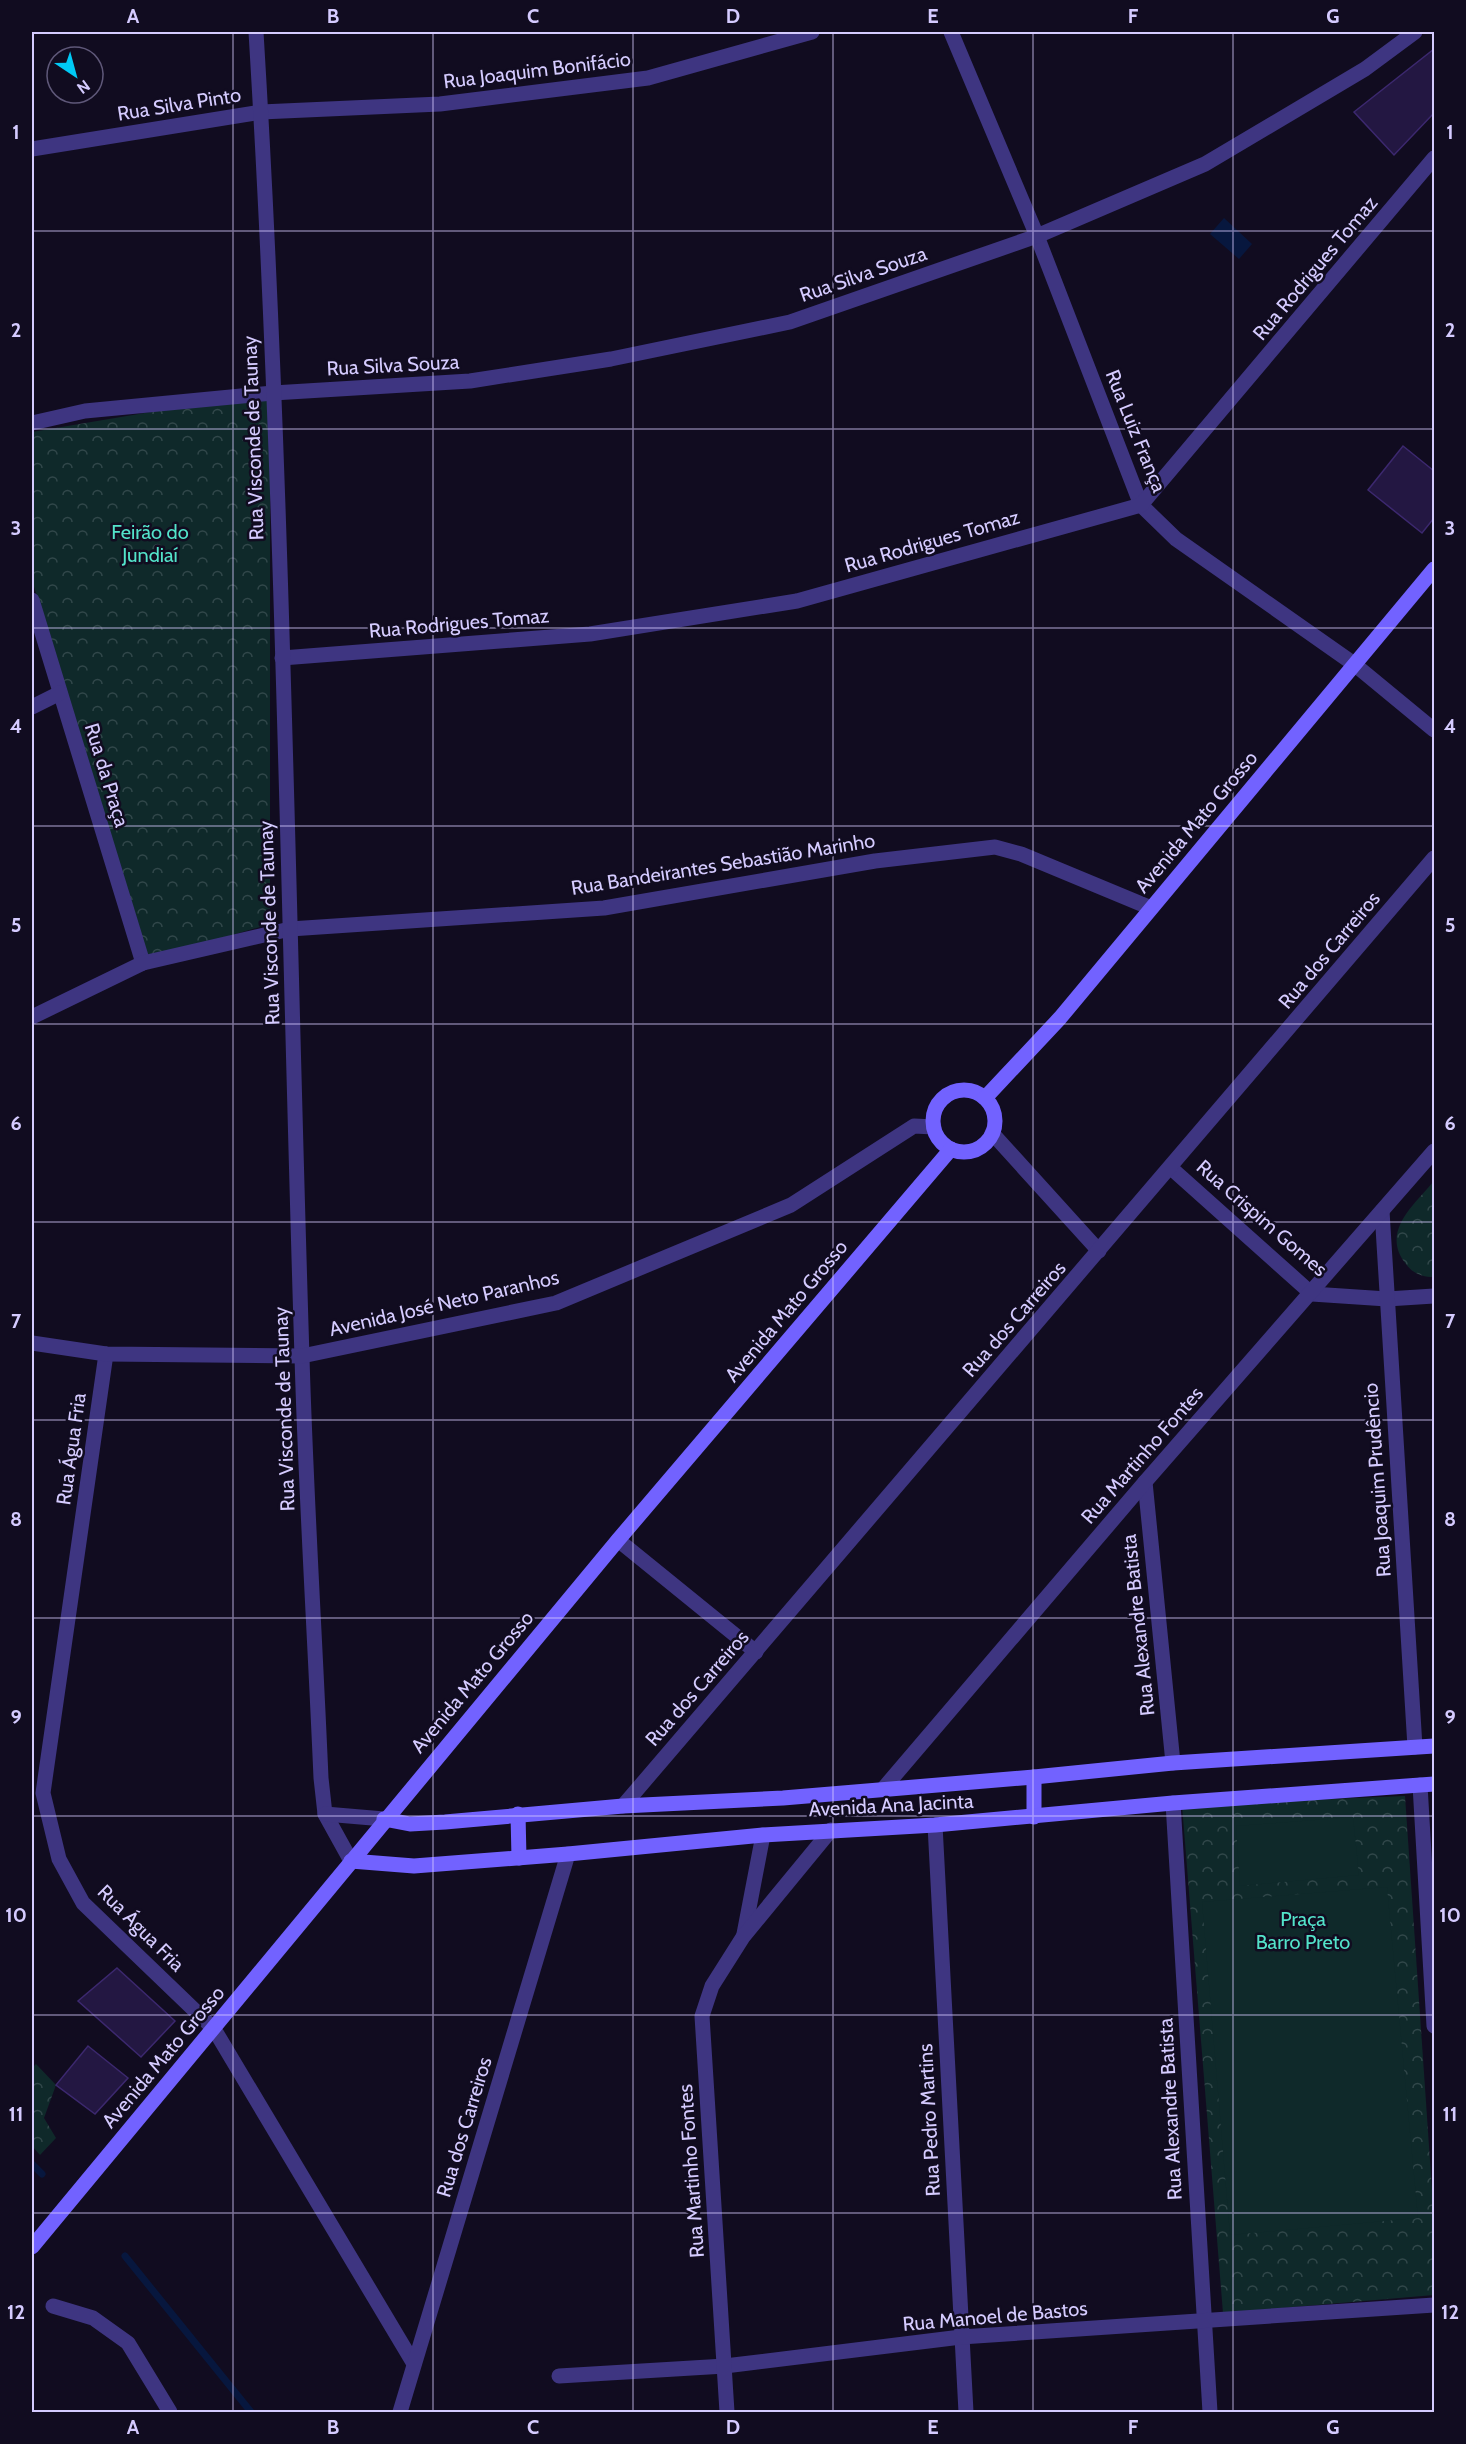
<svg xmlns="http://www.w3.org/2000/svg" width="1466" height="2444" font-family="Cabin,sans-serif">
  <style>
    .park { fill: url(#park-crowns) }
    .pitch { fill: #0f292a }
    .water { fill: #07173e }
    .lines { fill: none; stroke-linecap: round; stroke-linejoin: round }
    .stream { stroke: #07173e; stroke-width: 7 }
    .building { fill: #231742; stroke: #3c286f; stroke-width: 1.5 }
    .minor { stroke: #3e3581; stroke-width: 15 }
    .tertiary { stroke: #3e3581; stroke-width: 15 }
    .secondary { stroke: #7262ff; stroke-width: 15 }
    .grid { fill: none; stroke: #d5cbff; stroke-width: 1.5; stroke-opacity: 0.55 }
    .labels { text-anchor: middle; stroke-width: 5; stroke-linejoin: round; paint-order: stroke }
    .street-label { font-size: 20px; fill: #d5cbff; stroke: #110c20 }
    .park-label { font-size: 20px; fill: #53e3ca; stroke: #110c20 }
    .neatline { fill: none; stroke: #d5cbff; stroke-width: 2 }
    .grid-label { font-size: 20px; text-anchor: middle; font-weight: bold; fill: #d5cbff }
  </style>
  <defs>
    <pattern id="park-crowns" width="20" height="18" patternUnits="userSpaceOnUse" patternTransform="scale(1.5)"><rect width="20" height="18" fill="#0f292a"/><path d="M2 6a3 3 0 1 1 6 0M12 15a3 3 0 1 1 6 0" fill="none" stroke="#31474a"/></pattern>
  </defs>
  <rect width="100%" height="100%" fill="#110c20"/>
  <g class="park">
    <path d="M270,392V924L146,960L32,580V432Z"/>
    <path d="M1434,1181V1277C1423,1277 1413,1274 1406,1264C1380,1232 1414,1205 1434,1181Z"/>
    <path d="M1405,1796L1434,2219V2295L1223,2313L1182,1805Z"/>
    <path d="M36,2064L56,2085L44,2118L56,2138L40,2155L32,2146V2068Z"/>
  </g>
  <g class="pitch">
    <path d="M1353,1817L1359,1875L1240,1886L1236,1826Z"/>
    <path d="M1387,1887L1418,2218L1230,2235L1202,1902Z"/>
  </g>
  <path class="water" d="M1224,218L1252,244L1239,259L1210,234Z"/>
  <g class="lines">
    <g class="stream">
      <path d="M32,2164L42,2174"/>
      <path d="M125,2256L251,2412"/>
    </g>
  </g>
  <g class="building">
    <path d="M1434,49V113L1394,155L1354,112Z"/>
    <path d="M1403,446L1434,471V518L1422,533L1368,490Z"/>
    <path d="M117,1968L175,2021L141,2057L78,2001Z"/>
    <path d="M88,2046L128,2078L95,2114L56,2085Z"/>
  </g>
  <g class="lines">
    <g class="minor">
      <path d="M951,32L1037,236L1141,505L1176,539L1354,664L1434,730"/>
      <path d="M32,149L261,112L440,104L648,78L812,32"/>
      <path d="M32,423L85,411L273,393L470,381L611,359L790,322L1037,236L1205,164L1365,69L1415,32"/>
      <path d="M32,600L143,963"/>
      <path d="M282,658L590,634L797,601L1141,505L1434,158"/>
      <path d="M32,707L60,693"/>
      <path d="M32,1017L143,963L290,929L604,908L875,861L995,847L1021,854L1151,908"/>
      <path d="M992,1133L1099,1251"/>
      <path d="M1171,1168L1312,1294L1387,1299L1434,1296"/>
      <path d="M1382,1211L1415,1747"/>
      <path d="M106,1354L43,1793L59,1859L83,1903L214,2029L414,2364"/>
      <path d="M1145,1482L1173,1763"/>
      <path d="M618,1540L756,1652"/>
      <path d="M1420,1785L1434,2026"/>
      <path d="M883,1789L1145,1482L1434,1151"/>
      <path d="M1173,1803L1210,2412"/>
      <path d="M623,1806L1434,858"/>
      <path d="M935,1825L966,2412"/>
      <path d="M744,1934L763,1835"/>
      <path d="M53,2306L93,2318L128,2343L170,2412"/>
      <path d="M559,2376L725,2366L961,2337L1434,2305"/>
      <path d="M400,2412L568,1854"/>
      <path d="M727,2412L702,2016L712,1986L743,1937L831,1830"/>
    </g>
    <g class="tertiary">
      <path d="M256,32C283,473 288,915 302,1357C306,1497 315,1637 321,1778L325,1814L351,1861"/>
      <path d="M32,1343L106,1354L302,1356L556,1303L791,1205L914,1126L934,1127"/>
      <path d="M325,1814L384,1819"/>
    </g>
    <g class="secondary">
      <circle cx="964" cy="1121" r="31"/>
      <path d="M985,1098L1060,1018L1434,569"/>
      <path d="M518,1814L519,1858"/>
      <path d="M1034,1817V1777"/>
      <path d="M384,1819L410,1824L445,1822L623,1806L783,1798L1034,1777L1173,1763L1434,1746"/>
      <path d="M351,1861L414,1866L568,1854L763,1835L935,1825L1173,1803L1434,1784"/>
      <path d="M32,2247L618,1540L951,1149"/>
    </g>
  </g>
  <path class="grid" d="M233,32V2412M433,32V2412M633,32V2412M833,32V2412M1033,32V2412M1233,32V2412M32,231H1434M32,429H1434M32,628H1434M32,826H1434M32,1024H1434M32,1222H1434M32,1420H1434M32,1618H1434M32,1816H1434M32,2015H1434M32,2213H1434"/>
  <g class="labels">
    <g class="street-label">
      <text transform="translate(537 70) rotate(-7)" y="7">Rua Joaquim Bonifácio</text>
      <text transform="translate(179 104) rotate(-9)" y="7">Rua Silva Pinto</text>
      <text transform="translate(1315 268) rotate(-50)" y="7">Rua Rodrigues Tomaz</text>
      <text transform="translate(863 274) rotate(-19)" y="7">Rua Silva Souza</text>
      <text transform="translate(393 365) rotate(-3)" y="7">Rua Silva Souza</text>
      <text transform="translate(1136 431) rotate(68)" y="7">Rua Luiz França</text>
      <text transform="translate(253 438) rotate(-92)" y="7">Rua Visconde de Taunay</text>
      <text transform="translate(932 541) rotate(-16)" y="7">Rua Rodrigues Tomaz</text>
      <text transform="translate(459 623) rotate(-5)" y="7">Rua Rodrigues Tomaz</text>
      <text transform="translate(107 775) rotate(73)" y="7">Rua da Praça</text>
      <text transform="translate(1196 822) rotate(-50)" y="7">Avenida Mato Grosso</text>
      <text transform="translate(723 864) rotate(-9)" y="7">Rua Bandeirantes Sebastião Marinho</text>
      <text transform="translate(269 923) rotate(-92)" y="7">Rua Visconde de Taunay</text>
      <text transform="translate(1329 950) rotate(-50)" y="7">Rua dos Carreiros</text>
      <text transform="translate(1262 1218) rotate(41)" y="7">Rua Crispim Gomes</text>
      <text transform="translate(444 1303) rotate(-13)" y="7">Avenida José Neto Paranhos</text>
      <text transform="translate(786 1311) rotate(-50)" y="7">Avenida Mato Grosso</text>
      <text transform="translate(1014 1319) rotate(-49)" y="7">Rua dos Carreiros</text>
      <text transform="translate(284 1409) rotate(-92)" y="7">Rua Visconde de Taunay</text>
      <text transform="translate(71 1449) rotate(-82)" y="7">Rua Água Fria</text>
      <text transform="translate(1142 1455) rotate(-49)" y="7">Rua Martinho Fontes</text>
      <text transform="translate(1377 1480) rotate(-94)" y="7">Rua Joaquim Prudêncio</text>
      <text transform="translate(1138 1625) rotate(-96)" y="7">Rua Alexandre Batista</text>
      <text transform="translate(472 1682) rotate(-50)" y="7">Avenida Mato Grosso</text>
      <text transform="translate(697 1688) rotate(-49)" y="7">Rua dos Carreiros</text>
      <text transform="translate(891 1805) rotate(-3)" y="7">Avenida Ana Jacinta</text>
      <text transform="translate(141 1928) rotate(45)" y="7">Rua Água Fria</text>
      <text transform="translate(163 2057) rotate(-50)" y="7">Avenida Mato Grosso</text>
      <text transform="translate(1170 2109) rotate(-93)" y="7">Rua Alexandre Batista</text>
      <text transform="translate(929 2120) rotate(-93)" y="7">Rua Pedro Martins</text>
      <text transform="translate(464 2127) rotate(-73)" y="7">Rua dos Carreiros</text>
      <text transform="translate(691 2171) rotate(-94)" y="7">Rua Martinho Fontes</text>
      <text transform="translate(995 2316) rotate(-5)" y="7">Rua Manoel de Bastos</text>
    </g>
    <g class="park-label">
      <text x="150" y="539">Feirão do<tspan x="150" dy="23">Jundiaí</tspan></text>
      <text x="1303" y="1926">Praça<tspan x="1303" dy="23">Barro Preto</tspan></text>
    </g>
  </g>
  <rect width="1466" height="2444" fill="none" stroke="#110c20" stroke-width="66"/>
  <g transform="translate(75 75) rotate(144)"><circle r="28" fill="#110c20" stroke="#5f5879" stroke-width="1.5"/>
  <path d="M0-4.5L10 22L0 15L-10 22Z" fill="#00caf6"/>
  <text y="-9" font-size="16" font-weight="bold" text-anchor="middle" fill="#d5cbff">N</text>
  </g>
  <rect x="33" y="33" width="1400" height="2378" class="neatline"/>
  <g class="grid-label">
    <text x="133" y="23">A</text>
    <text x="333" y="23">B</text>
    <text x="533" y="23">C</text>
    <text x="733" y="23">D</text>
    <text x="933" y="23">E</text>
    <text x="1133" y="23">F</text>
    <text x="1333" y="23">G</text>
    <text x="16" y="139">1</text>
    <text x="1450" y="139">1</text>
    <text x="16" y="337">2</text>
    <text x="1450" y="337">2</text>
    <text x="16" y="535">3</text>
    <text x="1450" y="535">3</text>
    <text x="16" y="733">4</text>
    <text x="1450" y="733">4</text>
    <text x="16" y="932">5</text>
    <text x="1450" y="932">5</text>
    <text x="16" y="1130">6</text>
    <text x="1450" y="1130">6</text>
    <text x="16" y="1328">7</text>
    <text x="1450" y="1328">7</text>
    <text x="16" y="1526">8</text>
    <text x="1450" y="1526">8</text>
    <text x="16" y="1724">9</text>
    <text x="1450" y="1724">9</text>
    <text x="16" y="1922">10</text>
    <text x="1450" y="1922">10</text>
    <text x="16" y="2121">11</text>
    <text x="1450" y="2121">11</text>
    <text x="16" y="2319">12</text>
    <text x="1450" y="2319">12</text>
    <text x="133" y="2434">A</text>
    <text x="333" y="2434">B</text>
    <text x="533" y="2434">C</text>
    <text x="733" y="2434">D</text>
    <text x="933" y="2434">E</text>
    <text x="1133" y="2434">F</text>
    <text x="1333" y="2434">G</text>
  </g>
</svg>
